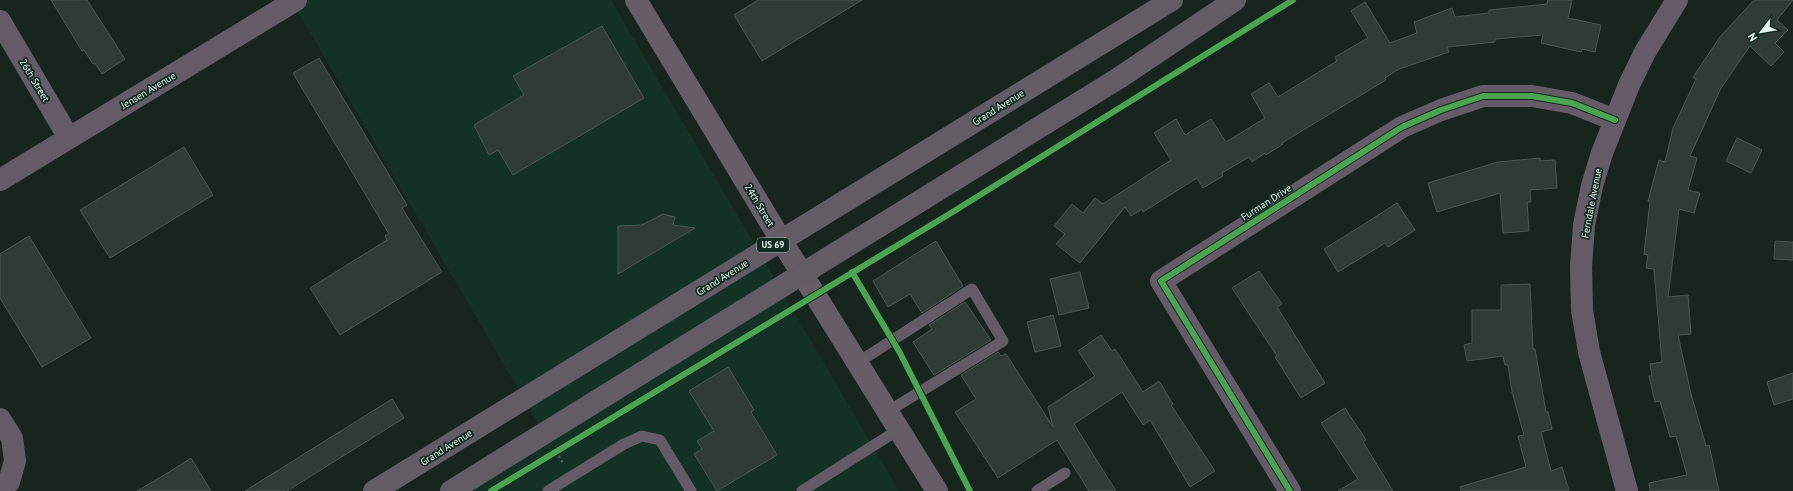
<svg xmlns="http://www.w3.org/2000/svg" width="1793" height="491" font-family="'PT Sans',sans-serif">
  <style>
    .built { fill: #133225 }
    .building { fill: #2f3b35; stroke: #4b5651 }
    .lines { fill: none; stroke-linecap: round; stroke-linejoin: round }
    .path { stroke: #5f5e61; stroke-width: 2.5; stroke-dasharray: 2 3; stroke-linecap: butt }
    .lane { stroke: #655b66; stroke-width: 11 }
    .street { stroke: #655b66; stroke-width: 22 }
    .secondary { stroke: #665d67; stroke-width: 22 }
    .primary { stroke: #635c65; stroke-width: 22 }
    .cycleway-casing { stroke: #122b20; stroke-width: 8 }
    .cycleway { stroke: #4ca352; stroke-width: 6 }
    .labels { text-anchor: middle; stroke-width: 3.5; stroke-linejoin: round; paint-order: stroke }
    .shield { fill: #122b20; stroke: #a8bab2; stroke-width: 1 }
    .shield-label { font-size: 9px; font-weight: bold; fill: #e9f8f0 }
    .street-label { font-size: 10px; fill: #e9f8f0; stroke: #122b20 }
  </style>
  <rect width="100%" height="100%" fill="#18251f"/>
  <path class="built" d="M303,0H611L899,491H465L548,440L294,5Z"/>
  <g class="building">
    <path d="M51,0H87L125,59L102,74L95,63L93,64L84,50L82,51Z"/>
    <path d="M758,0H862L762,61L734,15Z"/>
    <path d="M1548,0H1572L1568,18L1601,25L1595,52L1582,49L1581,52L1541,43L1543,35L1495,39V42L1447,47L1449,52L1399,69L1385,78L1386,80L1282,143L1283,144L1266,155L1265,153L1252,162L1249,157L1222,173L1223,176L1203,188L1197,178L1143,212L1142,209L1131,216L1125,207L1080,263L1056,244L1065,234L1054,226L1072,204L1083,213L1095,198L1103,204L1171,160L1154,133L1176,119L1185,135L1211,119L1226,142L1265,118L1251,94L1269,83L1278,97L1337,61L1335,57L1368,38L1351,11L1365,2L1390,43L1417,33L1414,22L1452,8L1455,17L1489,13V10L1547,4Z"/>
    <path d="M1754,0H1793L1777,20L1788,30L1775,43L1784,52L1771,66L1750,46L1721,88L1690,156L1697,158L1688,190L1700,193L1694,213L1679,209L1668,297L1688,295L1691,334L1678,335L1691,394L1706,446L1709,445L1719,491H1650L1649,483L1687,475L1676,436L1670,437L1660,401L1655,402L1649,376H1652L1650,364L1662,362L1654,269L1646,268L1648,255L1644,254L1650,201H1648L1659,160L1665,162L1673,128L1696,79L1693,77L1720,37Z"/>
    <path d="M602,26L644,98L513,175L498,150L489,155L474,125L524,95L513,76Z"/>
    <path d="M319,58L407,205L402,208L442,272L340,335L310,288L387,240L385,236L389,234L293,73Z"/>
    <path d="M1737,138L1762,150L1751,173L1726,161Z"/>
    <path d="M184,147L213,195L110,258L80,210Z"/>
    <path d="M1540,158V161L1555,160L1557,188L1530,190L1531,202H1527L1529,231L1503,233L1500,193L1437,212L1428,183L1498,162Z"/>
    <path d="M1397,203L1415,230L1388,247L1385,243L1338,272L1324,249L1358,228Z"/>
    <path d="M663,214L675,217L673,225L695,228L618,274V226L642,225Z"/>
    <path d="M29,236L91,338L42,367L0,298V254Z"/>
    <path d="M936,241L963,286L922,313L910,294L888,307L873,281Z"/>
    <path d="M1775,241L1793,242V260L1774,259Z"/>
    <path d="M1259,271L1282,304L1277,307L1325,383L1301,398L1275,357L1277,356L1232,288Z"/>
    <path d="M1080,272L1089,308L1059,315L1050,279Z"/>
    <path d="M1530,284L1533,349H1535L1546,412H1548L1552,429L1541,432L1551,471L1562,467L1569,491H1461L1460,487L1526,467L1518,436L1524,435L1512,392L1508,365H1505L1503,356L1467,361L1464,345L1472,343V310H1501V285Z"/>
    <path d="M965,302L991,340L934,375L913,342L932,329L929,325Z"/>
    <path d="M1053,315L1061,346L1035,352L1027,322Z"/>
    <path d="M1101,335L1112,351L1115,349L1143,392L1159,381L1173,404L1171,405L1215,471L1190,487L1150,420L1143,425L1122,392L1074,424L1116,491H1089L1057,440L998,478L955,412L976,399L961,375L998,352L1001,356L1006,354L1053,427L1048,407L1095,376L1078,351Z"/>
    <path d="M728,367L754,410L751,412L777,455L717,491L694,454L702,449L697,441L714,431L689,391Z"/>
    <path d="M1793,373V399L1774,405L1767,382Z"/>
    <path d="M392,399L404,418L287,491H245Z"/>
    <path d="M1345,408L1366,440L1363,442L1393,491H1338L1358,479L1321,423Z"/>
    <path d="M191,458L211,491H137L166,474Z"/>
  </g>
  <g class="lines">
    <path class="path" d="M556,452L563,463"/>
    <g class="lane">
      <path d="M857,363L972,289L1003,341L887,412"/>
      <path d="M548,491L624,444L642,436L660,440L691,491"/>
      <path d="M802,491L898,430"/>
      <path d="M1037,491L1065,473"/>
    </g>
    <g class="street">
      <path d="M0,21L69,138"/>
      <path d="M0,180L296,0"/>
      <path d="M0,419L12,438L15,461L9,482L0,491"/>
      <path d="M1290,491L1161,281L1402,127L1441,110L1483,96H1532L1572,103L1615,120"/>
      <path d="M1627,491L1589,352L1582,310L1581,267L1584,225L1592,186L1602,153L1629,85L1645,52L1677,0"/>
    </g>
    <path class="secondary" d="M636,0L781,240L937,491"/>
    <g class="primary">
      <path d="M374,491L1172,0"/>
      <path d="M451,491L1119,78L1235,0"/>
    </g>
    <g class="cycleway-casing">
      <g id="cycleway">
        <path d="M852,272L900,353L970,491"/>
        <path d="M491,491L951,213L1293,0"/>
        <path d="M1290,491L1161,281L1402,127L1441,110L1483,96H1532L1572,103L1615,120"/>
      </g>
    </g>
    <use href="#cycleway" class="cycleway"/>
  </g>
  <g class="labels">
    <rect class="shield" x="757" y="238" width="32" height="14" rx="3"/>
    <g class="shield-label">
      <text x="773" y="248">US 69</text>
    </g>
    <g class="street-label">
      <text transform="translate(35 80) rotate(59)" y="4">26th Street</text>
      <text transform="translate(148 90) rotate(-31)" y="4">Jensen Avenue</text>
      <text transform="translate(998 107) rotate(-32)" y="4">Grand Avenue</text>
      <text transform="translate(1266 202) rotate(-33)" y="4">Furman Drive</text>
      <text transform="translate(1591 203) rotate(-79)" y="4">Ferndale Avenue</text>
      <text transform="translate(760 205) rotate(59)" y="4">24th Street</text>
      <text transform="translate(722 277) rotate(-32)" y="4">Grand Avenue</text>
      <text transform="translate(446 447) rotate(-32)" y="4">Grand Avenue</text>
    </g>
  </g>
  <g transform="translate(1761 32) rotate(239)" stroke="#122b20" stroke-width="3" paint-order="stroke">
  <path d="M0-3L7 15L0 10L-7 15Z" fill="#e9f8f0"/>
  <text y="-6" font-size="11" font-weight="bold" text-anchor="middle" fill="#e9f8f0">N</text>
  </g>
</svg>
